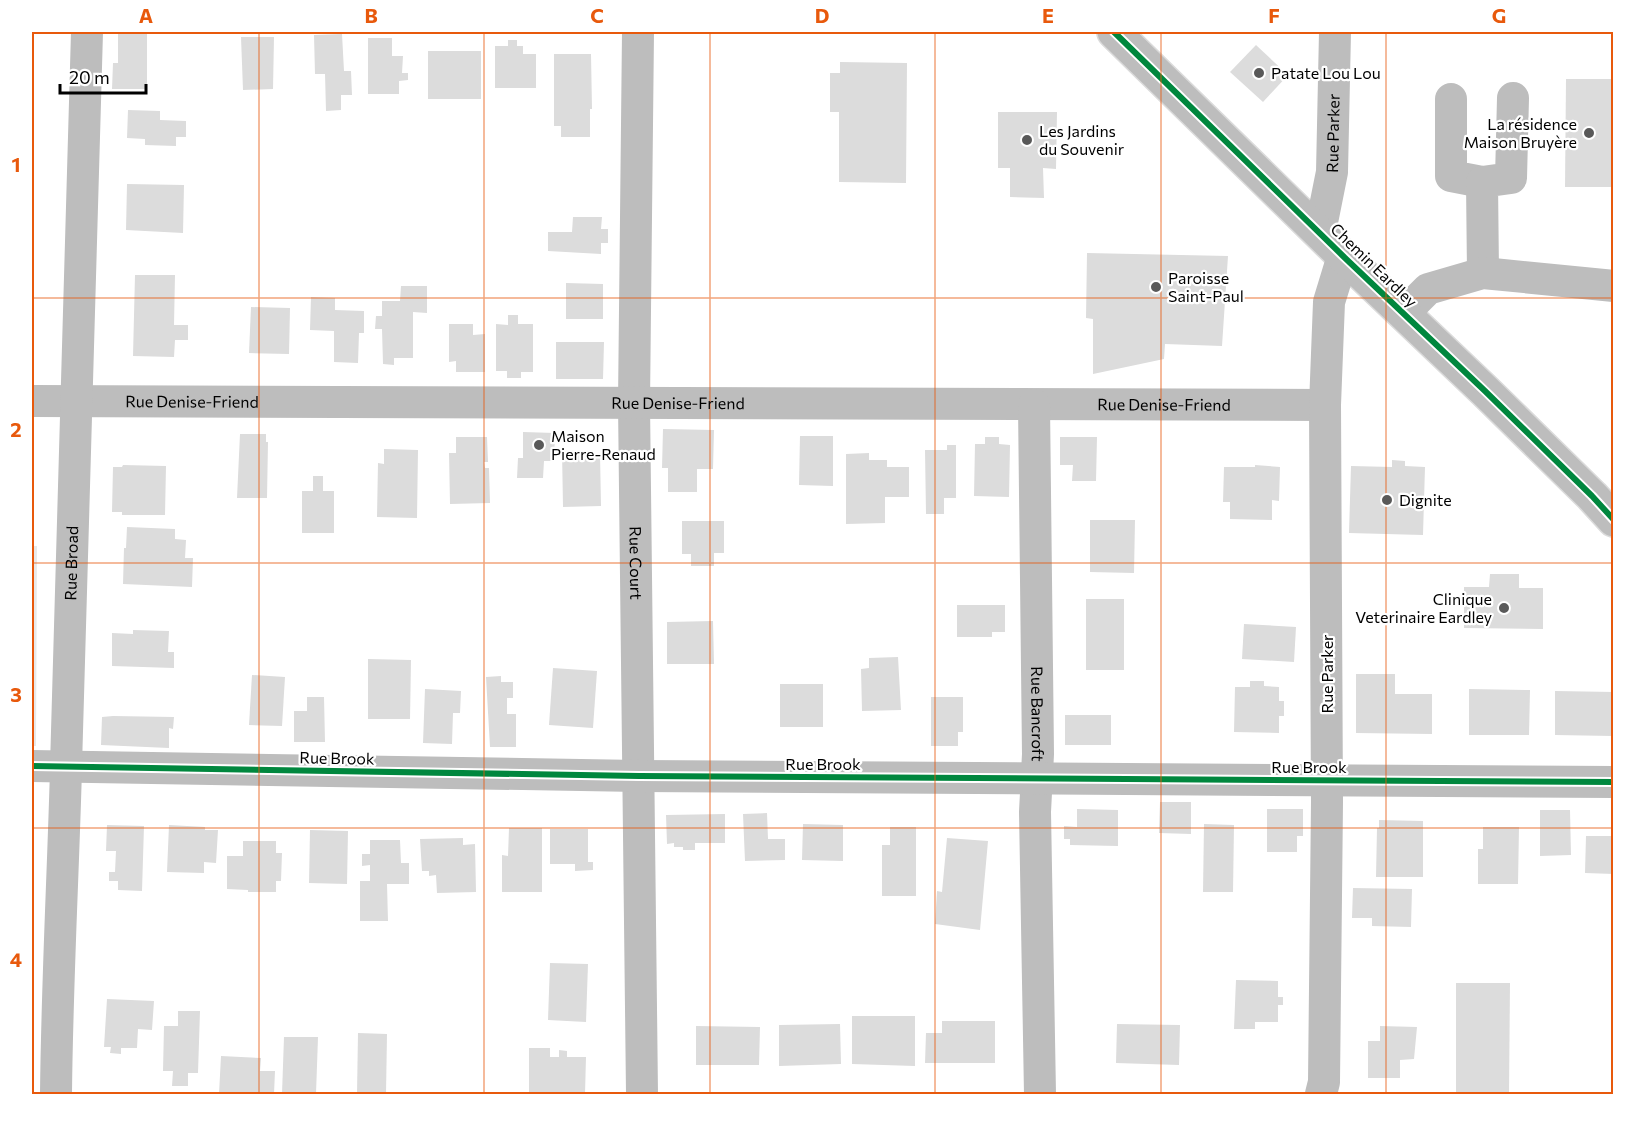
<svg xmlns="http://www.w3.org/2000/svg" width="1645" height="1126" font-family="Commissioner,sans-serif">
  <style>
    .green { fill: #e9e9e9 }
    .building { fill: #dcdcdc }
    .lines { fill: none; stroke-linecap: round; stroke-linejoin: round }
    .major-casing { stroke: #dbdbdb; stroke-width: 36 }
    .minor { stroke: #bdbdbd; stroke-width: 32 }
    .major { stroke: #bdbdbd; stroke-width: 33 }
    .cycleway-casing { stroke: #fff; stroke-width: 10 }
    .cycleway { stroke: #00873e; stroke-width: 6 }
    .grid { fill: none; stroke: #e8590c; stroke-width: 1.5; stroke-opacity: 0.55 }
    .poi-dot { fill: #595959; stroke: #fff; stroke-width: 2 }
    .labels { text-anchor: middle; stroke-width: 4.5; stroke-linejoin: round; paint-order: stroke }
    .poi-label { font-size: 16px; fill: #000; stroke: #fff; text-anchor: start }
    .street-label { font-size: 16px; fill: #000; stroke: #fff }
    .neatline { fill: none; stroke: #e8590c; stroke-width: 2 }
    .grid-label { font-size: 20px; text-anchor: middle; font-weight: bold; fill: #e8590c }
  </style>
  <rect width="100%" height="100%" fill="#fff"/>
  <path class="green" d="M32,546H37L36,746H32Z"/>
  <g class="building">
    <path d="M118,33H147V89H112L113,63H118Z"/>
    <path d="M342,34L344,71H351L352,95H341V110L326,111L325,74H315L314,35Z"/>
    <path d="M241,37H274L273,89L243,90Z"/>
    <path d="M368,38H392V56H403L402,73H408V80L399,81V94H368Z"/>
    <path d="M508,40H517V46H523V54H536V88H495V46H508Z"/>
    <path d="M1256,45L1288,75L1263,102L1230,72Z"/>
    <rect x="428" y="51" width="53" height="48"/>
    <path d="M554,54H591L592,109H590V137H561V126H554Z"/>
    <path d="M840,62L907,63L906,183L839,182V112H830V73H840Z"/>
    <path d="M1566,79H1614V187H1565Z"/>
    <path d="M128,110L160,111V120L186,121V137H176V146L145,145V139L127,138Z"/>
    <path d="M998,112H1057L1056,169L1043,168L1044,198L1010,197V168H998Z"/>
    <path d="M127,184L184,185L183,233L126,230Z"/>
    <path d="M573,217H602L601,229H608V243H601V254L548,251V232H572Z"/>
    <path d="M1087,253L1228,256L1222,346L1165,344L1164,359L1093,374V319L1086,318Z"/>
    <path d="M135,275H175L174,325H188V340H175L174,357L133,356Z"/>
    <path d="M566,283L603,284V319H566Z"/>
    <path d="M401,286H427V313L413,312V358H394V365L383,364L382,329H375L376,316H382V301H400Z"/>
    <path d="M311,297L335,298V310L364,311V333H359L358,363L334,362V331L310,330Z"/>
    <path d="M251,307L290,308L289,354L249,353Z"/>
    <path d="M508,315H518V324H533V372H521V378H507V371H496V324L508,325Z"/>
    <path d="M449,324H473V335L485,334V372H456V361L449,362Z"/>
    <path d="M556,342H604L603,379H556Z"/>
    <path d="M663,429L714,430L713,469H697V492H668V468H662Z"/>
    <path d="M523,432L555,433L554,461H544L543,478H517L518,458H523Z"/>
    <path d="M240,434H266V442H268L267,498H237Z"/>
    <path d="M800,436H833V486L799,485Z"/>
    <path d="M456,437H487L488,462H484L485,468H489L490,503L450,504L449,453H456Z"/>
    <path d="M985,437H999V444L1010,445L1009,497L974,496L975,444H985Z"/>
    <path d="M1060,437H1097L1096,481H1072L1073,465H1060Z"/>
    <path d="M947,445H956V498H944V514H926L925,450H947Z"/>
    <path d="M384,449L418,450L417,518L377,517L378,463L384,464Z"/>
    <path d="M585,450V455L600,454L601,506L563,507L562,451Z"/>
    <path d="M869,453V460H887V467H909V497H885V523L846,524V454Z"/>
    <path d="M1392,460L1405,461V466L1425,467L1423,535L1349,533L1351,466L1392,467Z"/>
    <path d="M123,465L166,466L165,515H122V512H112L113,467H122Z"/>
    <path d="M1255,465L1280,467L1279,501L1272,500V520L1230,519V502H1223L1224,467H1255Z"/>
    <path d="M313,476H323V491H334V533H302V491H313Z"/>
    <path d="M1090,520H1135L1134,573L1090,572Z"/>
    <path d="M682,521H724V553H714V566H691V554H682Z"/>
    <path d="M127,527L175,529V539L186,540L185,558H193L192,587L123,584L124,548H126Z"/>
    <path d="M1490,574H1519V588H1543V629L1464,628V587H1489Z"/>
    <rect x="1086" y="599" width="38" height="71"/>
    <path d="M957,605H1005V632H992V637H957Z"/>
    <path d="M713,621L714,664H667V622Z"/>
    <path d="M1244,624L1296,627L1294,662L1242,659Z"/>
    <path d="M133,630L169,631L168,652H174V668L112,666V633L133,634Z"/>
    <path d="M898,657L901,710L862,711L861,669L869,668V658Z"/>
    <path d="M368,659L411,660L410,719H368Z"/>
    <path d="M553,668L597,671L593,728L549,725Z"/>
    <path d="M1356,674H1395V694H1432V734L1356,733Z"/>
    <path d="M252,675L285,677L282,726L249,725Z"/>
    <path d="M501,676V682H513V698H507V714H516V747H490L486,677Z"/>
    <path d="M1250,681H1264V686L1279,687V701H1284V716H1279V733L1234,732L1235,687H1250Z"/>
    <rect x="780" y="684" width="43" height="43"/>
    <path d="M425,689L461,691L460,713H453L452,744L423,743Z"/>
    <path d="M1469,689L1530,690L1529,735H1469Z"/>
    <path d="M1555,691L1614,692L1613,736L1555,735Z"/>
    <path d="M307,697H324L325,742H294V711H307Z"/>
    <path d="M931,697H963V732H958V746H931Z"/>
    <rect x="1065" y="715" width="46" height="30"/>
    <path d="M113,716L174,717L173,729L169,728V748L101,745L102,717Z"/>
    <path d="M1160,802H1191V834L1159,833Z"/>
    <path d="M1077,809L1118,810V846L1070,845V839H1064V826L1077,827Z"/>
    <path d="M1267,809H1303V836H1297V852H1267Z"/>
    <path d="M1540,810H1570L1571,855L1540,856Z"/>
    <path d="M767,813L768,839H785V860L745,861L743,814Z"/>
    <path d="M725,814V843H695V850H683V847H674V843L667,844L666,815Z"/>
    <path d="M1379,820L1423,821V877H1376L1377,828H1379Z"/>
    <path d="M803,824L843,825V861L802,860Z"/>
    <path d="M1204,824L1234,825L1233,892H1203Z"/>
    <path d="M107,825L144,826L142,891L118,890V881H109V872H115L116,851H106Z"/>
    <path d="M169,825L205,827V830H218L216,863L204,862V873L167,872Z"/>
    <path d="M890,827H916V896H882V845H890Z"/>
    <path d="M1483,827H1519L1518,884H1478V849H1483Z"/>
    <path d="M509,828H542V892H502V855L508,856Z"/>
    <path d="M550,829H588V862H593V870L575,871V864H550Z"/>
    <path d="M310,830L348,831L347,884L309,883Z"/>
    <path d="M1586,836H1614V874L1585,873Z"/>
    <path d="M463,838V845L475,844L476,892L437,893L436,875L429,876V871H422L420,839Z"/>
    <path d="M947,838L988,841L980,930L935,924L937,891L942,892Z"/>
    <path d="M370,840H400L401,863H409V884H387L388,921H360V881H370V865L362,866V854H370Z"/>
    <path d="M243,841H276V853H282L281,881H276V892H248V890L227,889V856H243Z"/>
    <path d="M1353,888L1412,889L1411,927L1372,926V918H1352Z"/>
    <path d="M550,963L588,964L586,1022L548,1020Z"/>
    <path d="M1236,980L1278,981V997H1283V1005H1278V1022H1255V1029H1234Z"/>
    <path d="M1456,983H1510L1509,1094H1456Z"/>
    <path d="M107,999L154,1001L152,1030L138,1029L137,1048H121V1054L110,1053L111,1047H104Z"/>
    <path d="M178,1011H200L198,1073H188V1086H172L173,1071H163L164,1026H178Z"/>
    <path d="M852,1016H915V1066L852,1064Z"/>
    <path d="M942,1021H995V1063H925L926,1033H942Z"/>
    <path d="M840,1024L841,1064L779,1066V1025Z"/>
    <path d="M1117,1024L1180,1025L1179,1065L1116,1063Z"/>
    <path d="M696,1026L760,1027L759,1065H696Z"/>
    <path d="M1380,1026L1417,1027L1414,1059L1400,1060V1078H1368V1041H1380Z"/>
    <path d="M358,1033L387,1034L386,1094H357Z"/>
    <path d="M284,1037H318L316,1094H282Z"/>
    <path d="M529,1048H550V1057H559V1050L567,1051V1057H586L585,1094H529Z"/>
    <path d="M221,1056L261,1058L260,1071H275L274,1094H219Z"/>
  </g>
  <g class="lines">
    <g class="major-casing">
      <path id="major" d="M1114,32L1343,256L1485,391L1592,496L1614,520"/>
    </g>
    <g class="minor">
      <path id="s1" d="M638,32L634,403L642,1094"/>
      <path d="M1451,99V176L1482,182"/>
      <path id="s2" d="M1320,232L1332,172L1335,32"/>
      <path d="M1483,273L1482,182L1511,178L1513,98"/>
      <path d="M1404,313L1428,289L1483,273L1614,286"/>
      <path id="s3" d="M32,401L1325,405"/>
      <path id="s4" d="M1034,405L1038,754L1035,812L1040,1094"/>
      <path d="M32,766L639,776L1614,782"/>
      <path id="s5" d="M56,1094C57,986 63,877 66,769C72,523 79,277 87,32"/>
      <path d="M1321,1094L1324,1082L1327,802L1325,405L1329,302L1343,256"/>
    </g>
    <use href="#major" class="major"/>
    <g class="cycleway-casing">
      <g id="cycleway">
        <path d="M1114,32L1343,256L1485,391L1592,496L1614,520"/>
        <path d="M32,766L639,776L1614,782"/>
      </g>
    </g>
    <use href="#cycleway" class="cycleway"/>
  </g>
  <path class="grid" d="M259,32V1094M484,32V1094M710,32V1094M935,32V1094M1161,32V1094M1386,32V1094M32,298H1614M32,563H1614M32,828H1614"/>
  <g class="poi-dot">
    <circle cx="1259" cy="73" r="6"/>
    <circle cx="1589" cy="133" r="6"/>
    <circle cx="1027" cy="140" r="6"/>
    <circle cx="1156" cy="287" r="6"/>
    <circle cx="539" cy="445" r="6"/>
    <circle cx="1387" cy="500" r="6"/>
    <circle cx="1504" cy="608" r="6"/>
  </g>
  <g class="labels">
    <g class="poi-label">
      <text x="1271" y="79">Patate Lou Lou</text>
      <text x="1577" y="130" text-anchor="end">La résidence<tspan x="1577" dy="18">Maison Bruyère</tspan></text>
      <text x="1039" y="137">Les Jardins<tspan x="1039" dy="18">du Souvenir</tspan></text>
      <text x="1168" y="284">Paroisse<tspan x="1168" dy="18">Saint-Paul</tspan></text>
      <text x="551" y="442">Maison<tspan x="551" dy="18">Pierre-Renaud</tspan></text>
      <text x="1399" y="506">Dignite</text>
      <text x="1492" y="605" text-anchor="end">Clinique<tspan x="1492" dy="18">Veterinaire Eardley</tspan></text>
    </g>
    <g class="street-label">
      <text dy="6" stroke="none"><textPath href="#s2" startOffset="100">Rue Parker</textPath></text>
      <text transform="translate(1374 265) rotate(44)" y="6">Chemin Eardley</text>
      <text dy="6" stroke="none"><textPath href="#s3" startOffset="160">Rue Denise-Friend</textPath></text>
      <text dy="6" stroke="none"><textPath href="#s3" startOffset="646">Rue Denise-Friend</textPath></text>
      <text dy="6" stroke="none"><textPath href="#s3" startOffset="1132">Rue Denise-Friend</textPath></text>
      <text dy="6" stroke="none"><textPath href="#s5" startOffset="531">Rue Broad</textPath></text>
      <text dy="6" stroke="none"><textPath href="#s1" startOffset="531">Rue Court</textPath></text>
      <text transform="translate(1327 674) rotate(-90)" y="6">Rue Parker</text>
      <text dy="6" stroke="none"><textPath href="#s4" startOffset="309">Rue Bancroft</textPath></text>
      <text transform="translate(337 758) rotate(1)" y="6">Rue Brook</text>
      <text x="823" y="770">Rue Brook</text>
      <text x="1309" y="773">Rue Brook</text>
    </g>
  </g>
  <rect width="1645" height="1126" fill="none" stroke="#ffffff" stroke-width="66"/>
  <path d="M60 84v9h86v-9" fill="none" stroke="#000000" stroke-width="3"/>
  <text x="69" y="84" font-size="18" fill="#000000" stroke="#ffffff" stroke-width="4.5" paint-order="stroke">20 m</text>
  <rect x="33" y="33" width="1579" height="1060" class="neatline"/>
  <g class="grid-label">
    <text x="146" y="23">A</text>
    <text x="371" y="23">B</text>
    <text x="597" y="23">C</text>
    <text x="822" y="23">D</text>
    <text x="1048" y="23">E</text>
    <text x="1274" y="23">F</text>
    <text x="1499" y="23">G</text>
    <text x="16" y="172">1</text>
    <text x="16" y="437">2</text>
    <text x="16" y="702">3</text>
    <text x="16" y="967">4</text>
  </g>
</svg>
